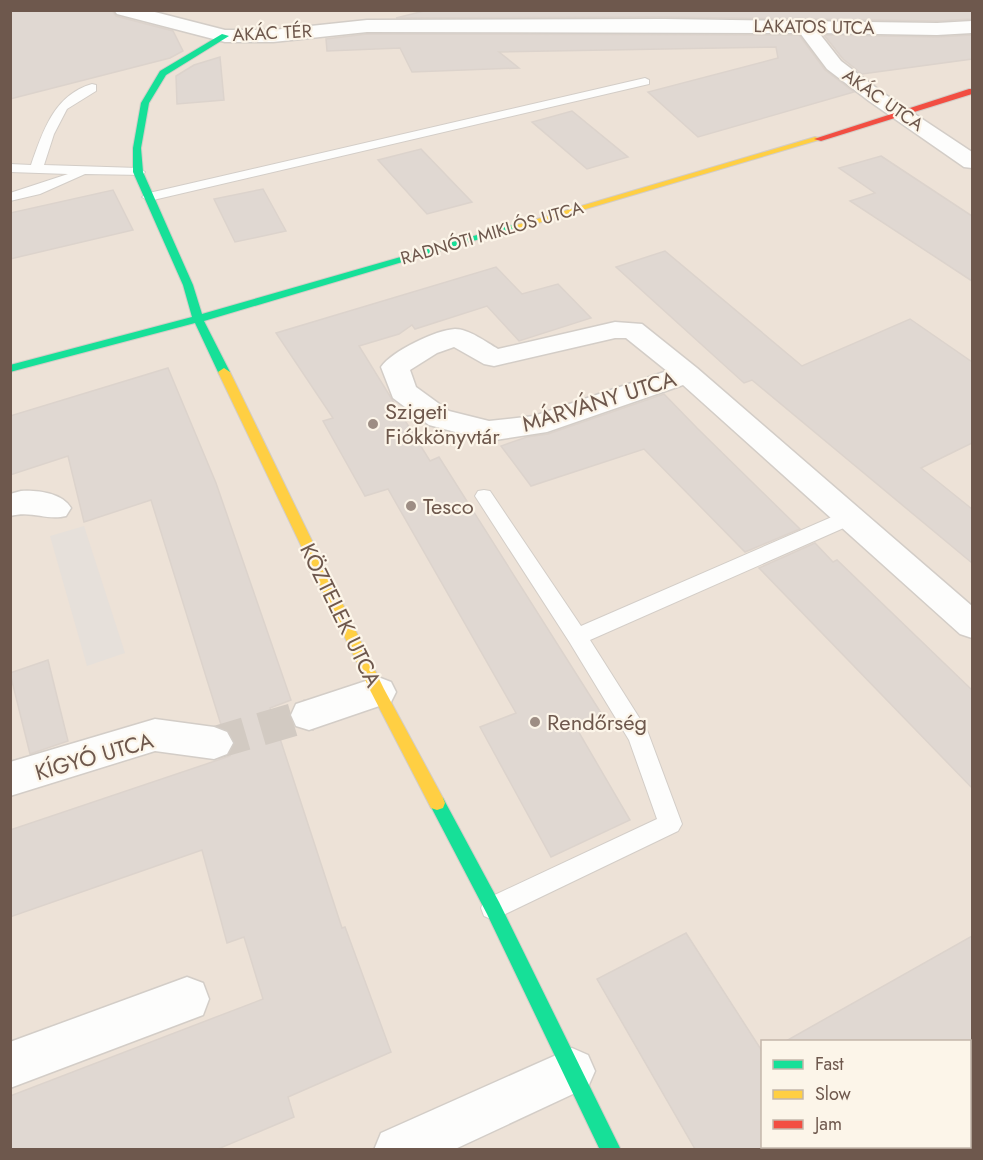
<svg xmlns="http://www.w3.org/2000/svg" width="983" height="1160" font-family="Jost,sans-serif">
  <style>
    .residential { fill: #ede2d7; fill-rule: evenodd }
    .industrial { fill: #e6e0da }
    .building { fill: #e0d8d2; stroke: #dcd3cc; stroke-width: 1.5 }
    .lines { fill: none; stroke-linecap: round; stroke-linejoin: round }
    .street-tunnel { stroke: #d2cac2; stroke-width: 33; stroke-dasharray: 33 16; stroke-linecap: butt }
    .lane-casing { stroke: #d3cdc7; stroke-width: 2 }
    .street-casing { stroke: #d3cdc7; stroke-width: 3 }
    .fast-casing { stroke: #d3cdc7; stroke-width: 2 }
    .slow-casing { stroke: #d3cdc7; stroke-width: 2 }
    .jam-casing { stroke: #d3cdc7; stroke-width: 2 }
    .lane { fill: #fdfdfc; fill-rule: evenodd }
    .street { fill: #fdfdfc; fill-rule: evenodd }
    .fast { fill: #16e098; fill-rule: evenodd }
    .slow { fill: #ffcf43; fill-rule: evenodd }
    .jam { fill: #f24e42; fill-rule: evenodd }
    .poi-dot { fill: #9d8d84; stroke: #fcf5e9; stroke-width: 2 }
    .labels { text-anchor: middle; stroke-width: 4.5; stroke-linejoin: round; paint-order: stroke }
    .far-street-label { font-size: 18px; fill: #6e584d; stroke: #fcf5e9 }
    .street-label { font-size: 22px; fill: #6e584d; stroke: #fcf5e9 }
    .poi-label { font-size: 22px; fill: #6e584d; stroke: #fcf5e9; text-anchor: start }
  </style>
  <rect width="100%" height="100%" fill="#f4f0e9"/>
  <path class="residential" d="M10,11H972V1149H11ZM762,1042H970V1146H762Z"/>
  <path class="industrial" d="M84,526L125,653L87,666L50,536Z"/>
  <g class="building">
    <path d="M10,10H112L116,16L173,31L183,51L170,58L10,99Z"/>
    <path d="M428,10H972V19L937,21L664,17L396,18Z"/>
    <path d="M367,34L799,35L825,70L854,92L698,137L648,92L778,58L776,47L499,52L519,68L412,72L400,48L327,51L326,39Z"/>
    <path d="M824,35L937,37L972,35V59L862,74L843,59Z"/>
    <path d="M220,57L224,100L177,104L176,76L194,65Z"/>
    <path d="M572,111L628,157L587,169L532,122Z"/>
    <path d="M421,149L472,202L427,214L378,160Z"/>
    <path d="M881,156L972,216V281L850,201L875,193L839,168Z"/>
    <path d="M263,189L286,231L235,242L214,199Z"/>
    <path d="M113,190L133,230L10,259V213Z"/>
    <path d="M665,251L802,366L910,319L972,362V443L921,468L972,509V563L752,380L744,383L616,267Z"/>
    <path d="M496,267L522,294L558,284L591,318L519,341L487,306L415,329L412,325L399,334L359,346L430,461L439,457L601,713L574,724L630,820L551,857L480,727L516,713L388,489L365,496L323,421L333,418L276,333Z"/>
    <path d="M168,368L216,483L291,700L270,708L342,928L345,927L391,1052L288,1097L294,1117L218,1149H10V1096L263,999L244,937L227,943L202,850L10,917V830L230,756L235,744L229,731L222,728L151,500L84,522L68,456L10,475V416Z"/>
    <path d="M664,394L697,428L800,529L745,552L644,449L531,486L501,446L527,437L548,434Z"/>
    <path d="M815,543L833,562L837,560L972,690V788L759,568Z"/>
    <path d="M48,660L68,741L30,754L10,673Z"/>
    <path d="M686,933L762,1051V1149H695L597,979Z"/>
    <path d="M972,936V1041H786Z"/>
  </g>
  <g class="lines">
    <path class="street-tunnel" d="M214,743L309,715"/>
    <g class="lane-casing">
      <g id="lane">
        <path d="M645,78L649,80V84L149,201L142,197L149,193Z"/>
        <path d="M92,84L96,85V91L67,109L54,134L44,165L138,168L145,172L143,175L85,174L40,194L10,201V193L68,174L10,172V164L31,165C43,131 54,95 92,84Z"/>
        <path d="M484,490L490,491L581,626L841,513L848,511L855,513L857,518L855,523L590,640L647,730L682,824L678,831L493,920L484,916L481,908L484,900L657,819L629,740L570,643L475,496L478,491Z"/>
      </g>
    </g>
    <g class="street-casing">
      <g id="street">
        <path d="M114,10H147L225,30H273L367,20L664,19L937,23L972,21V33L937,35L819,33L841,61L883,93L972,152V168L964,167L869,101L827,69L800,33L367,32L273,42H225L117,14Z"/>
        <path d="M615,322L642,324L697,368L972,606V638L960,634L683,385L547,432L489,441L429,425L393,398L381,367C392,351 436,330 455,329C469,329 486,342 498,349ZM615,338H626L667,371L534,416L489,421L449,411L416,387L410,370L437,353L454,347L484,364L494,366Z"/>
        <path d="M21,491C38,490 62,493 71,508L66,516C47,521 32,510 10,516V494Z"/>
        <path d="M378,677L391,682L396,692L391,702L309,730L296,726L291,715L296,704Z"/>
        <path d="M155,719L214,727L227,732L233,743L227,754L214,759L155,751L10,796V762Z"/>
        <path d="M187,977L203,983L209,999L203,1015L10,1088V1042Z"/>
        <path d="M572,1048L588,1055L595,1071L588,1087L453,1150H374L381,1133Z"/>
      </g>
    </g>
    <g class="fast-casing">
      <g id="fast">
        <path d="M222,34L229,36L166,75L149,103L141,148L143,172L193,285L202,314L512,225L520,227L204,321L230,372L228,375H220L218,372L195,323L10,372V365L192,317L183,285L133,172V148L141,103L160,71Z"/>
        <path d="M437,796L443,798L499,902L621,1150H600L487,914L429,803L431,798Z"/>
      </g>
    </g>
    <g class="slow-casing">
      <g id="slow">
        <path d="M815,137L822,139L518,229L510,227Z"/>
        <path d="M224,368L230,372L384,689L443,798L445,803L443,808L437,810L431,808L371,692L218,372Z"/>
      </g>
    </g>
    <g class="jam-casing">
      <path id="jam" d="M969,89H972V94L821,141L814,139Z"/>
    </g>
    <use href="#lane" class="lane"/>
    <use href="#street" class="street"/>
    <use href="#fast" class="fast"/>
    <use href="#slow" class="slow"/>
    <use href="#jam" class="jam"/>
  </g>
  <g class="poi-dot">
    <circle cx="373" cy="424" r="6"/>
    <circle cx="411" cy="506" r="6"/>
    <circle cx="535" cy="722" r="6"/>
  </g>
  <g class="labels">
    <g class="far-street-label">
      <text transform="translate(814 27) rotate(1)" y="6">LAKATOS UTCA</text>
      <text transform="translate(272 33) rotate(-3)" y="6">AKÁC TÉR</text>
      <text transform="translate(883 100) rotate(35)" y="6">AKÁC UTCA</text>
      <text transform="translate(492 233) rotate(-16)" y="6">RADNÓTI MIKLÓS UTCA</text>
    </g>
    <g class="street-label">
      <text transform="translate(599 401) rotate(-17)" y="8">MÁRVÁNY UTCA</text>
      <text transform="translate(341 615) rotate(64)" y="8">KÖZTELEK UTCA</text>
      <text transform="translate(94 756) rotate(-16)" y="8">KÍGYÓ UTCA</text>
    </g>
    <g class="poi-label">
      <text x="385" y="419">Szigeti<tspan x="385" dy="25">Fiókkönyvtár</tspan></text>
      <text x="423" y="514">Tesco</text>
      <text x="547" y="730">Rendőrség</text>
    </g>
  </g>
  <rect width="983" height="1160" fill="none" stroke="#6e584d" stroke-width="24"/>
  <rect x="761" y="1040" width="210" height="108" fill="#fcf5e9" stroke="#c3b6ab" stroke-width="1.5"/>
  <rect x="773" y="1060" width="30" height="9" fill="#16e098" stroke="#c3b6ab" stroke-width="1.5"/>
  <text x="815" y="1070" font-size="18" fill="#6e584d">Fast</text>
  <rect x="773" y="1090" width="30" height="9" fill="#ffcf43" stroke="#c3b6ab" stroke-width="1.5"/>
  <text x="815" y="1100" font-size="18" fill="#6e584d">Slow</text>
  <rect x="773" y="1120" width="30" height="9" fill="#f24e42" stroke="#c3b6ab" stroke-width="1.5"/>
  <text x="815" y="1130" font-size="18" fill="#6e584d">Jam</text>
</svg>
